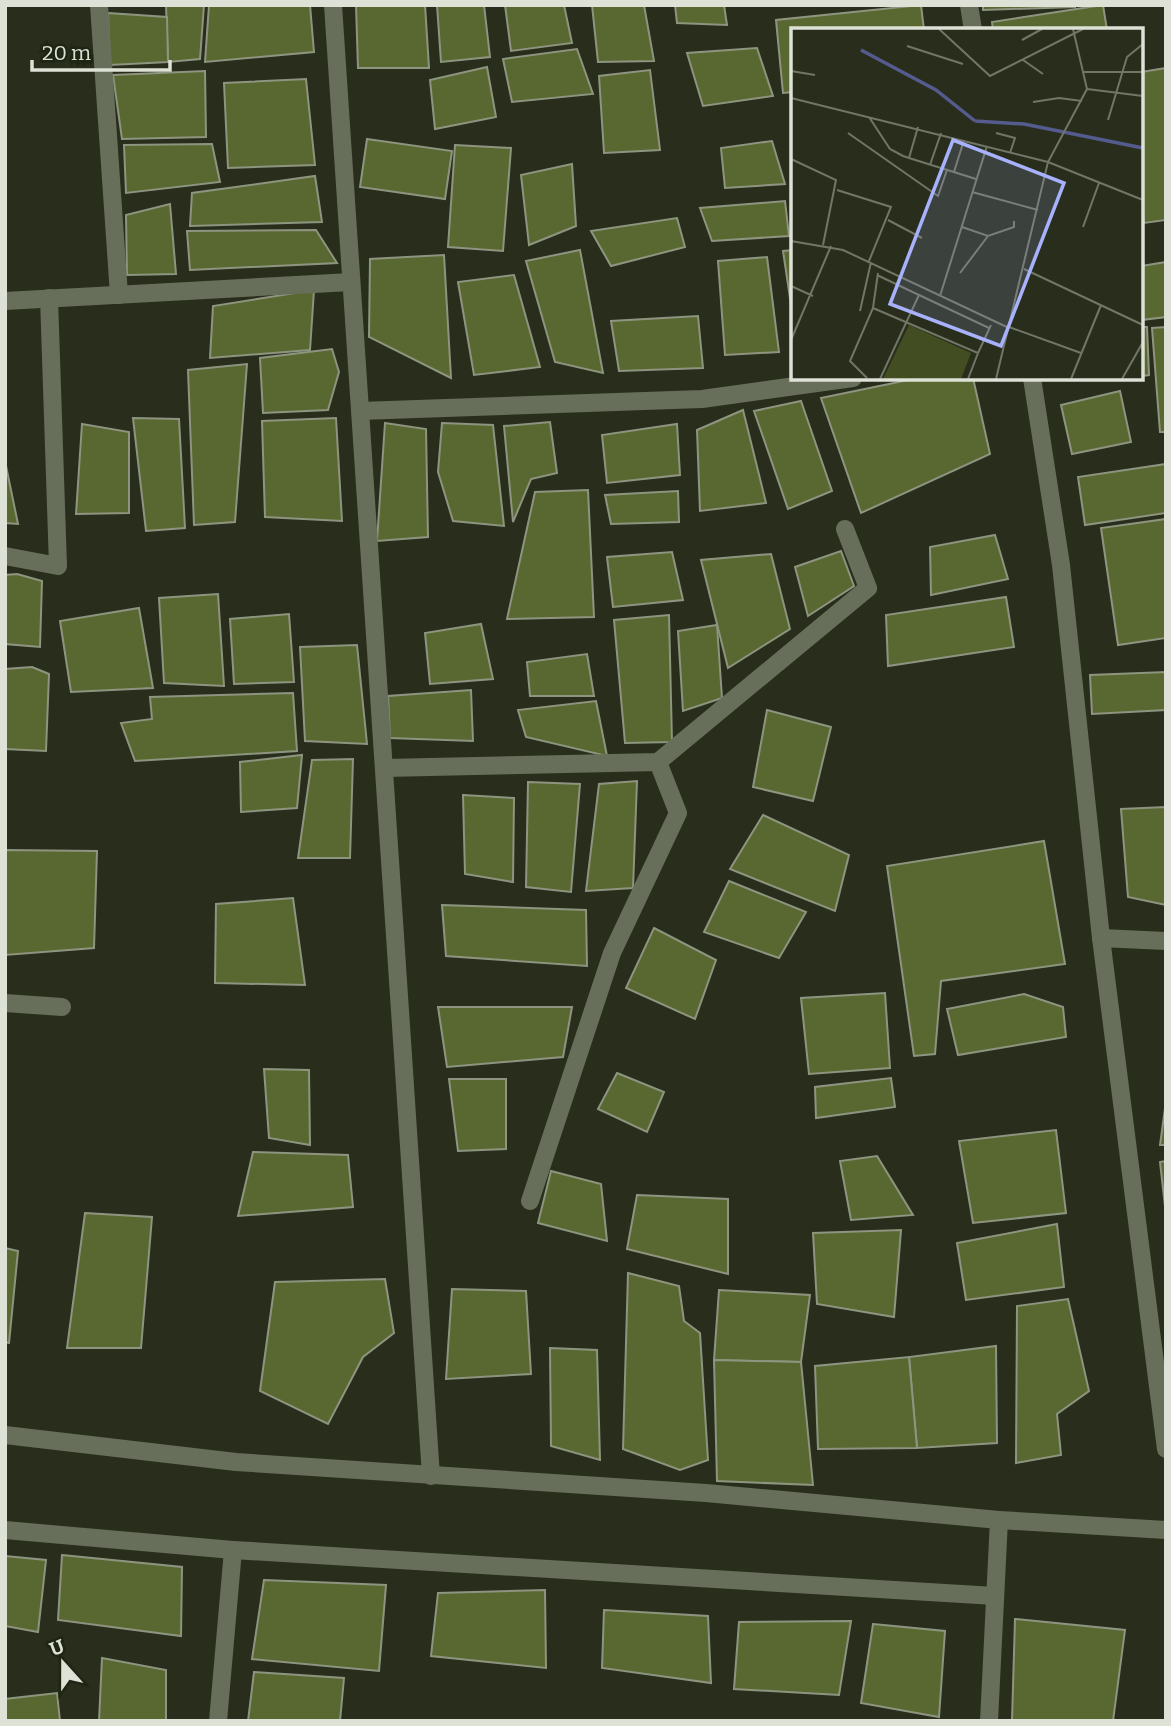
<svg xmlns="http://www.w3.org/2000/svg" width="1171" height="1726" font-family="Bitter,serif">
  <style>
    .building { fill: #596830; stroke: #8d947f; stroke-width: 2 }
    .lines { fill: none; stroke-linecap: round; stroke-linejoin: round }
    .street { stroke: #676e59; stroke-width: 18 }
    .inset-river { fill: none; stroke: #555b8e; stroke-width: 3.5 }
    .inset-road { fill: none; stroke: #717666; stroke-width: 2 }
    .view { fill: #a7b1fc; fill-opacity: 0.15; stroke: #a7b1fc; stroke-width: 3.5 }
    .inset-edge { fill: none; stroke: #dde1d6; stroke-width: 3.5 }
  </style>
  <rect width="100%" height="100%" fill="#292e1c"/>
  <g class="building">
    <path d="M166,5H204L200,59L168,62Z"/>
    <path d="M209,5H310L314,52L205,62Z"/>
    <path d="M356,5H425L429,68H358Z"/>
    <path d="M437,5H484L490,57L441,62Z"/>
    <path d="M505,5H564L572,43L511,51Z"/>
    <path d="M592,5H644L654,61L598,62Z"/>
    <path d="M675,5H724L727,25L677,23Z"/>
    <path d="M921,5L924,30H793V92L783,93L776,20Z"/>
    <path d="M983,5H1075V7L983,10Z"/>
    <path d="M1103,5L1107,30H993L992,22Z"/>
    <path d="M108,13L167,17L168,62L110,65Z"/>
    <path d="M757,48L773,96L703,106L687,53Z"/>
    <path d="M577,49L593,94L512,102L503,59Z"/>
    <path d="M487,67L496,117L435,129L430,80Z"/>
    <path d="M1166,68V220L1144,223L1141,207V72Z"/>
    <path d="M650,70L660,150L604,153L599,76Z"/>
    <path d="M205,71L206,137L122,139L113,75Z"/>
    <path d="M306,79L315,165L228,168L224,83Z"/>
    <path d="M367,139L452,151L445,199L360,187Z"/>
    <path d="M772,141L785,184L725,188L721,148Z"/>
    <path d="M212,144L220,182L126,193L124,145Z"/>
    <path d="M455,145L511,148L503,251L448,247Z"/>
    <path d="M572,164L576,226L529,245L521,175Z"/>
    <path d="M315,176L322,222L190,226L192,193Z"/>
    <path d="M785,201L789,236L712,241L700,208Z"/>
    <path d="M170,204L176,274L127,275L126,215Z"/>
    <path d="M677,218L685,247L611,266L591,231Z"/>
    <path d="M316,230L337,263L190,270L187,231Z"/>
    <path d="M580,250L603,373L555,362L526,261Z"/>
    <path d="M793,250V318L783,251Z"/>
    <path d="M444,255L451,378L369,337L370,259Z"/>
    <path d="M767,257L779,352L725,355L718,261Z"/>
    <path d="M1166,262V317L1141,320V266Z"/>
    <path d="M514,275L540,367L474,375L458,282Z"/>
    <path d="M314,290L310,350L210,358L213,306Z"/>
    <path d="M698,316L703,368L619,371L611,321Z"/>
    <path d="M1141,327H1147L1149,375L1141,376Z"/>
    <path d="M1166,327V432H1160L1152,328Z"/>
    <path d="M332,349L339,372L328,410L263,413L260,358Z"/>
    <path d="M247,364L235,522L194,525L188,370Z"/>
    <path d="M918,378H973L990,454L861,513L821,398Z"/>
    <path d="M1120,391L1131,442L1072,454L1061,405Z"/>
    <path d="M801,401L832,491L788,509L754,411Z"/>
    <path d="M743,410L766,503L700,511L697,430Z"/>
    <path d="M133,418L179,419L185,528L146,531Z"/>
    <path d="M336,418L342,521L265,517L262,421Z"/>
    <path d="M550,422L557,473L531,479L513,522L504,426Z"/>
    <path d="M385,423L426,429L428,537L377,541Z"/>
    <path d="M442,423L493,425L504,526L453,521L438,472Z"/>
    <path d="M82,424L129,432V513L76,514Z"/>
    <path d="M677,424L680,475L607,483L602,435Z"/>
    <path d="M5,461L18,524L5,523Z"/>
    <path d="M1166,464V513L1085,525L1078,477Z"/>
    <path d="M588,490L594,617L507,619L535,492Z"/>
    <path d="M678,491L679,522L611,524L605,495Z"/>
    <path d="M1166,519V638L1118,645L1101,528Z"/>
    <path d="M995,535L1008,579L931,595L930,547Z"/>
    <path d="M841,551L854,586L808,616L795,567Z"/>
    <path d="M672,552L683,600L613,607L607,557Z"/>
    <path d="M771,554L790,629L728,668L701,560Z"/>
    <path d="M17,574L42,581L40,647L5,644V575Z"/>
    <path d="M218,594L224,686L164,683L159,598Z"/>
    <path d="M1006,597L1014,647L888,666L886,615Z"/>
    <path d="M139,608L153,688L71,692L60,621Z"/>
    <path d="M289,614L294,682L234,684L230,619Z"/>
    <path d="M669,615L672,742L625,743L614,620Z"/>
    <path d="M481,624L493,679L430,684L425,633Z"/>
    <path d="M717,625L722,698L683,711L678,631Z"/>
    <path d="M357,645L367,744L305,741L300,647Z"/>
    <path d="M587,654L594,696H530L527,662Z"/>
    <path d="M32,667L49,674L46,751L5,749V669Z"/>
    <path d="M1166,672V710L1092,714L1090,675Z"/>
    <path d="M471,690L473,741L390,738L388,696Z"/>
    <path d="M293,693L297,751L135,761L121,723L152,719L150,697Z"/>
    <path d="M596,701L607,756L526,737L518,710Z"/>
    <path d="M767,710L831,727L813,801L753,787Z"/>
    <path d="M302,755L297,808L241,812L240,762Z"/>
    <path d="M353,759L350,858H298L312,760Z"/>
    <path d="M637,781L633,888L586,891L599,784Z"/>
    <path d="M528,782L580,784L571,892L526,887Z"/>
    <path d="M463,795L514,798L513,882L465,874Z"/>
    <path d="M1166,807V905L1128,897L1121,809Z"/>
    <path d="M763,815L849,855L835,911L730,869Z"/>
    <path d="M1044,841L1065,964L941,981L935,1054L914,1056L887,866Z"/>
    <path d="M5,850L97,851L94,948L5,955Z"/>
    <path d="M729,881L806,912L779,958L704,932Z"/>
    <path d="M293,898L305,985L215,983L216,904Z"/>
    <path d="M442,905L586,910L587,966L446,956Z"/>
    <path d="M654,928L716,960L695,1019L626,988Z"/>
    <path d="M885,993L890,1068L809,1074L801,998Z"/>
    <path d="M1024,994L1063,1007L1066,1037L958,1055L947,1009Z"/>
    <path d="M438,1007H572L563,1057L447,1067Z"/>
    <path d="M264,1069L309,1070L310,1145L269,1138Z"/>
    <path d="M617,1073L664,1092L647,1132L598,1109Z"/>
    <path d="M891,1078L895,1107L816,1118L815,1087Z"/>
    <path d="M449,1079H506V1149L458,1151Z"/>
    <path d="M1166,1101V1145H1160Z"/>
    <path d="M1056,1130L1066,1213L973,1223L959,1141Z"/>
    <path d="M253,1152L348,1155L353,1207L238,1216Z"/>
    <path d="M877,1156L913,1215L851,1220L840,1161Z"/>
    <path d="M1166,1161V1215L1160,1162Z"/>
    <path d="M551,1171L601,1184L607,1241L538,1223Z"/>
    <path d="M637,1195L728,1199V1274L627,1249Z"/>
    <path d="M85,1213L152,1217L141,1348H67Z"/>
    <path d="M1057,1224L1064,1287L966,1300L957,1243Z"/>
    <path d="M901,1230L894,1317L817,1304L813,1233Z"/>
    <path d="M5,1248L18,1251L9,1343L5,1342Z"/>
    <path d="M628,1273L679,1286L684,1321L700,1333L708,1460L680,1470L623,1449Z"/>
    <path d="M385,1279L394,1333L363,1357L328,1424L260,1391L275,1282Z"/>
    <path d="M452,1289L526,1291L531,1374L446,1379Z"/>
    <path d="M719,1290L810,1295L801,1362L714,1360Z"/>
    <path d="M1068,1299L1089,1391L1057,1414L1061,1455L1016,1463L1017,1306Z"/>
    <path d="M996,1346L997,1443L917,1448L909,1357Z"/>
    <path d="M550,1348L597,1350L600,1460L551,1446Z"/>
    <path d="M909,1357L917,1448L818,1449L815,1366Z"/>
    <path d="M714,1360L801,1362L813,1485L717,1481Z"/>
    <path d="M62,1555L182,1567L181,1636L58,1620Z"/>
    <path d="M5,1556L46,1560L38,1632L5,1626Z"/>
    <path d="M264,1580L386,1585L379,1671L252,1659Z"/>
    <path d="M545,1590L546,1668L431,1656L438,1593Z"/>
    <path d="M604,1610L708,1616L711,1683L602,1668Z"/>
    <path d="M1015,1619L1125,1630L1113,1721L1012,1720Z"/>
    <path d="M851,1621L839,1695L734,1689L739,1622Z"/>
    <path d="M873,1624L945,1631L939,1717L861,1703Z"/>
    <path d="M102,1658L166,1670V1721H99Z"/>
    <path d="M254,1672L344,1678L340,1721H248Z"/>
    <path d="M57,1693L60,1721H5V1699Z"/>
  </g>
  <g class="lines">
    <g class="street">
      <path d="M99,5L119,295"/>
      <path d="M333,5L431,1476"/>
      <path d="M969,5L973,30"/>
      <path d="M5,301L351,282"/>
      <path d="M1032,378L1061,565L1101,938L1166,1449"/>
      <path d="M360,411L702,399L853,378"/>
      <path d="M5,556L58,566L49,298"/>
      <path d="M384,768L658,762L868,588L845,529"/>
      <path d="M1101,938L1166,941"/>
      <path d="M5,1003L62,1007"/>
      <path d="M530,1201L612,953L678,813L658,762"/>
      <path d="M5,1435L236,1462L706,1493L999,1520L1166,1530"/>
      <path d="M5,1530L233,1550L218,1721"/>
      <path d="M233,1550L995,1596"/>
      <path d="M989,1721L999,1520"/>
    </g>
  </g>
  <g transform="translate(791 28)">
    <rect width="352" height="352" fill="#292e1c"/>
    <path d="M118,297L180,325L170,351H92Z" fill="#424e22"/>
    <path class="inset-river" d="M70,22L145,62L184,93M184,93L233,96L352,120"/>
    <path class="inset-road" d="M148,1L199,48L292,1M231,12L251,1M116,18L172,36M232,32L252,46M0,43L24,47M293,44H352M296,61L352,68M0,70L257,134L352,172M242,74L268,70L291,73M78,89L99,121L112,128L118,130L127,99M317,92L336,29L352,16M57,105L147,168L156,142M205,105L224,110L219,125M118,130L185,151M0,131L45,152L32,217M139,137L150,105M163,144L173,112M46,162L100,179L78,233M181,164L247,182M97,192L131,210M171,199L197,208L223,199V193M292,199L308,155M0,213L52,222L218,300M233,241L352,297M169,245L197,208M86,247L128,267L89,351M0,258L22,268M128,267L198,300M149,268L196,118M82,280L187,325L177,351M69,283L80,234M218,299L290,325M0,312L40,218M187,325L200,297M76,350L59,333L82,280L87,245M205,351L257,134L296,61L282,1M280,351L310,277M331,351L352,314"/>
    <path class="view" d="M162,112L273,155L210,318L99,276Z"/>
    <rect width="352" height="352" class="inset-edge"/>
  </g>
  <rect width="1171" height="1726" fill="none" stroke="#dde1d6" stroke-width="14"/>
  <g transform="translate(63 1663) rotate(339)" stroke="#1f2513" stroke-width="5" paint-order="stroke">
  <path d="M0-5L12 26L0 18L-12 26Z" fill="#dde1d6"/>
  <text y="-10" font-size="19" font-weight="bold" text-anchor="middle" fill="#dde1d6">U</text>
  </g>
  <path d="M32 60v10h138v-10" fill="none" stroke="#dde1d6" stroke-width="3.5"/>
  <text x="42" y="60" font-size="21" fill="#dde1d6" stroke="#1f2513" stroke-width="5" paint-order="stroke">20 m</text>
</svg>
